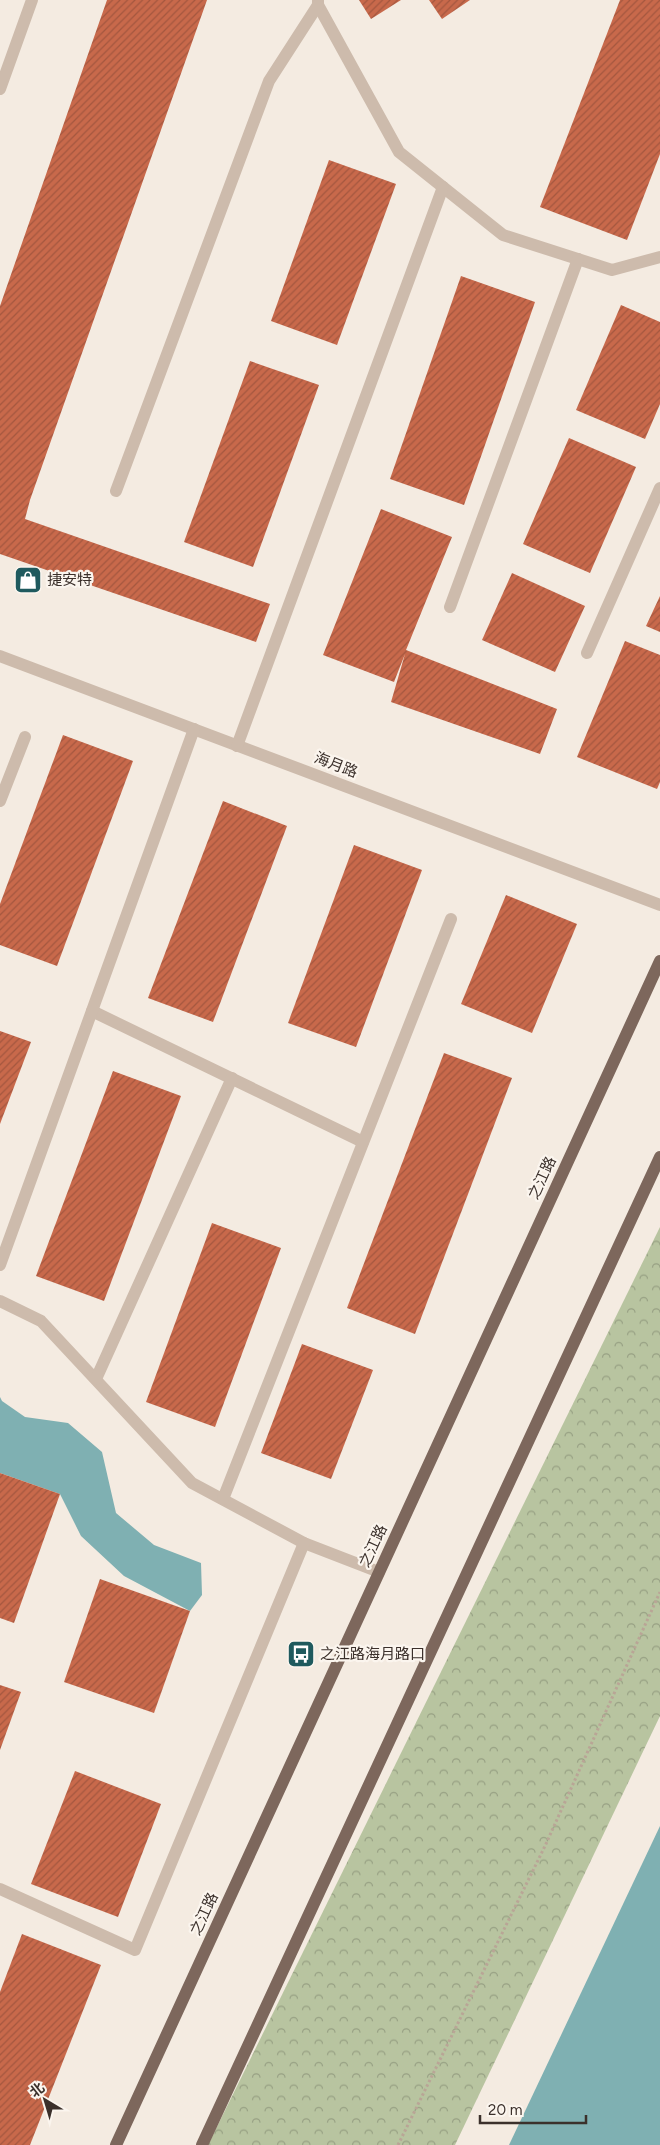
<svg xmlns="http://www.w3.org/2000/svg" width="660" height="2145" font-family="Figtree,'Noto Sans SC',sans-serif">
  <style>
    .forest { fill: url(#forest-crowns) }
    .water { fill: #7fb0b2 }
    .building { fill: url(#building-hatch) }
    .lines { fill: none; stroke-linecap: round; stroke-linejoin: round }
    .path { stroke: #b9a596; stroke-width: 3; stroke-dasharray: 2.5 2.5; stroke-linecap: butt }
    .minor { stroke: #cdbbac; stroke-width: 12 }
    .major { stroke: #7d675c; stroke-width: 12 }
    .labels { text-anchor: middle; stroke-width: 4.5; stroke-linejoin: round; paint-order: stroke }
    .poi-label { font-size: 15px; fill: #3b302b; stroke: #fbf5ee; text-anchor: start }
    .street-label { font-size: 15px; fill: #3b302b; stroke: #fbf5ee }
  </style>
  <defs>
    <pattern id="forest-crowns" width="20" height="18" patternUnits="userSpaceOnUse" patternTransform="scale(1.25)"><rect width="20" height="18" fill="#b8c4a0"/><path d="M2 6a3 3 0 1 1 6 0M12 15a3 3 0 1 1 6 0" fill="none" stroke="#97a083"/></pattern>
    <pattern id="building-hatch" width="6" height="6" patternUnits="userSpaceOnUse" patternTransform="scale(1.25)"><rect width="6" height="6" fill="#c8694b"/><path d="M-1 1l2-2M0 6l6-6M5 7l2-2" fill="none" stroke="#a4573f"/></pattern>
  </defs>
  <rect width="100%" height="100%" fill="#f4ebe1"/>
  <path class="forest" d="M660,1227V1716L455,2145H208Z"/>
  <g class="water">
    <path d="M0,1397L2,1401L25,1417L68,1423L102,1452L116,1513L154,1545L201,1563L202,1595L190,1611L124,1576L81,1536L60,1494L0,1473Z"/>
    <path d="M660,1826V2145H509Z"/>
  </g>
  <g class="building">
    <path d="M107,0H207L30,500L25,519L270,604L256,642L0,554V306Z"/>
    <path d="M359,0H401L371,19Z"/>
    <path d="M429,0H470L442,19Z"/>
    <path d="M620,0H660V154L627,240L540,207Z"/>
    <path d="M329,160L396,184L337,345L271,321Z"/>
    <path d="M461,276L535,302L464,505L390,479Z"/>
    <path d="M621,305L660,322V404L645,439L576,410Z"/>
    <path d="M250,361L319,385L253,567L184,542Z"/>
    <path d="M569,438L636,467L590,573L523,544Z"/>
    <path d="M381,509L452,537L406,650L557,709L540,754L391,702L405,654L394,682L323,655Z"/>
    <path d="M512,573L585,606L555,672L482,640Z"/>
    <path d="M660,596V632L646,626Z"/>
    <path d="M625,641L660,655V782L657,789L577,757Z"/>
    <path d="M63,735L133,761L57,966L0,945V904Z"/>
    <path d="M223,801L287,826L213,1022L148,998Z"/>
    <path d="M354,845L422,870L356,1047L288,1023Z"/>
    <path d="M506,895L577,924L532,1033L461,1004Z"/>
    <path d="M0,1031L31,1042L0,1124Z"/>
    <path d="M444,1053L512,1078L415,1334L347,1308Z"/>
    <path d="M113,1071L181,1096L104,1301L36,1276Z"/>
    <path d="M212,1223L281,1248L215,1427L146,1402Z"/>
    <path d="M302,1344L373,1370L331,1479L261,1453Z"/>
    <path d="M0,1473L60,1494L14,1623L0,1618Z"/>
    <path d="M100,1579L190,1611L154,1713L64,1682Z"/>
    <path d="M0,1685L21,1692L0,1750Z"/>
    <path d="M75,1771L161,1804L118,1917L31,1884Z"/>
    <path d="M22,1934L101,1965L30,2145H0V1992Z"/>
  </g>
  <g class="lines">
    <path class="path" d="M398,2145L545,1846L660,1592"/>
    <g class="minor">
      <path d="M318,0V5L399,152L503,235L612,270L660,257"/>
      <path d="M0,89L32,0"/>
      <path d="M116,491L269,81L318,5"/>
      <path d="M450,607L578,259"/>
      <path d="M587,653L660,488"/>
      <path d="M0,656L660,905"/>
      <path d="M237,746L443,187"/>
      <path d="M0,801L25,737"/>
      <path d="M92,1011L363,1142"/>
      <path d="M0,1265L194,729"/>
      <path d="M0,1301L41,1321L192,1483L304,1543L379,1572"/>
      <path d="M96,1379L232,1078"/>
      <path d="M223,1499L451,919"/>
      <path d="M0,1889L135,1950L304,1543"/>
    </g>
    <g class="major">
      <path d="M116,2145L660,961"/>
      <path d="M202,2145L660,1157"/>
    </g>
  </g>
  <defs>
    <g id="shop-square" transform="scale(1.4375)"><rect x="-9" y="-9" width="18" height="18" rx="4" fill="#1f5a5e" stroke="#fbf5ee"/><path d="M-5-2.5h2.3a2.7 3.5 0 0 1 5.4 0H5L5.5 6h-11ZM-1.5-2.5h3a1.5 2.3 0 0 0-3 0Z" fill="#fff"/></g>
    <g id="bus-square" transform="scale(1.4375)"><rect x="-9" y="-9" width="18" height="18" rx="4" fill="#1f5a5e" stroke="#fbf5ee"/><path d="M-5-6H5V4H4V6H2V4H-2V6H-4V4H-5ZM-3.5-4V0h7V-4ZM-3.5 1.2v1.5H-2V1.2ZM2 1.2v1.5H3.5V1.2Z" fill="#fff"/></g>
  </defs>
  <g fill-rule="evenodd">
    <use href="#shop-square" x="28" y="580"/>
    <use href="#bus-square" x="301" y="1654"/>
  </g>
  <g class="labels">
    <g class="poi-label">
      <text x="47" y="585">捷安特</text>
      <text x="320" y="1659">之江路海月路口</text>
    </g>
    <g class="street-label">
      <text transform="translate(336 765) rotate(21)" y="5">海月路</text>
      <text transform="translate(542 1178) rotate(-65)" y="5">之江路</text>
      <text transform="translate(373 1546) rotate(-65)" y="5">之江路</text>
      <text transform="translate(204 1914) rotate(-65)" y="5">之江路</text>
    </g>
  </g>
  <g transform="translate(45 2100) rotate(322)" stroke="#fbf5ee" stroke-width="4" paint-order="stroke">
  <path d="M0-4L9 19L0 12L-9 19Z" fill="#3b302b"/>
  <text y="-8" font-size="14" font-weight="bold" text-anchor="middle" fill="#3b302b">北</text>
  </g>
  <path d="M480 2115v8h106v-8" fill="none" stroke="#3b302b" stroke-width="2.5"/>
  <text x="488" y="2115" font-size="15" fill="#3b302b" stroke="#fbf5ee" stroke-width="4" paint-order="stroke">20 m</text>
</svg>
